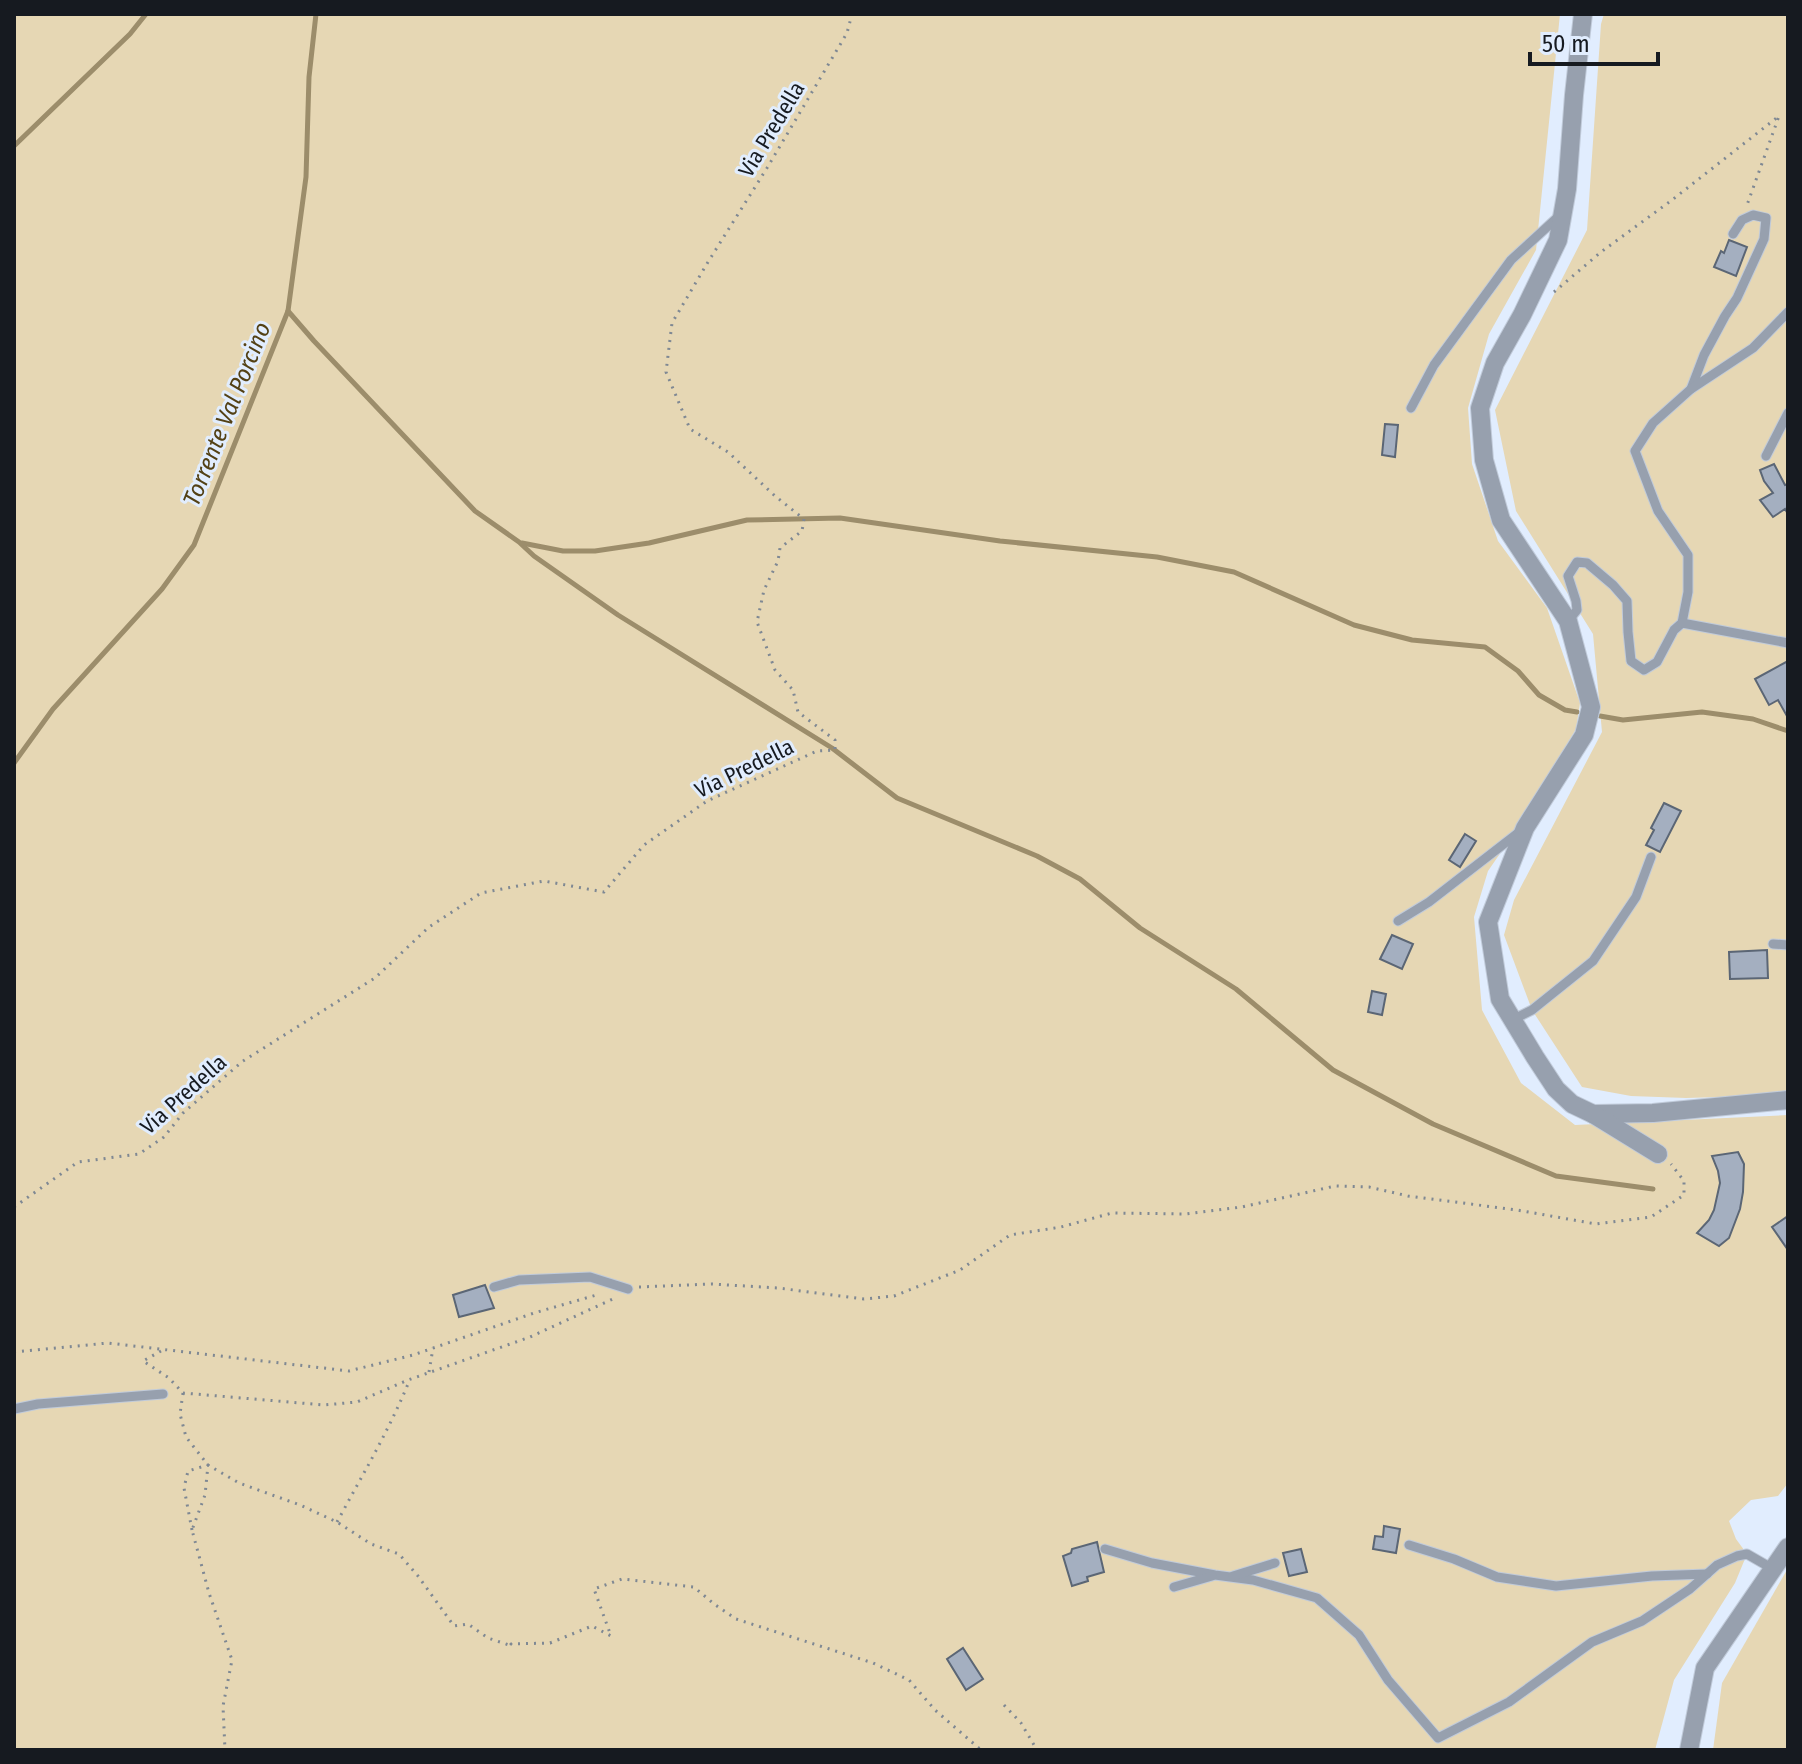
<svg xmlns="http://www.w3.org/2000/svg" width="1802" height="1764" font-family="'Fira Sans Condensed',sans-serif">
  <style>
    .green { fill: #e6d7b4 }
    .lines { fill: none; stroke-linecap: round; stroke-linejoin: round }
    .stream { stroke: #9c8d6b; stroke-width: 5 }
    .building { fill: #a4afc0; stroke: #5b6675; stroke-width: 2 }
    .lane-casing { stroke: #c1cbda; stroke-width: 11 }
    .street-casing { stroke: #c1cbda; stroke-width: 20 }
    .path { stroke: #7f8893; stroke-width: 3; stroke-dasharray: 2 6; stroke-linecap: butt }
    .lane { stroke: #97a0ae; stroke-width: 9 }
    .street { stroke: #97a0ae; stroke-width: 18 }
    .labels { text-anchor: middle; stroke-width: 6; stroke-linejoin: round; paint-order: stroke }
    .street-label { font-size: 22px; fill: #161a20; stroke: #e1edfe }
    .water-label { font-size: 24px; font-style: italic; fill: #534115; stroke: #e1edfe }
  </style>
  <rect width="100%" height="100%" fill="#e1edfe"/>
  <g class="green">
    <path d="M14,14H1560L1536,250L1489,334L1468,408L1472,464L1498,541L1547,608L1580,703L1576,729L1508,842L1488,871L1474,917L1482,1010L1521,1083L1575,1125L1788,1115V1483L1778,1496L1751,1500L1729,1521L1736,1539L1747,1554L1735,1583L1674,1680L1655,1750H14Z"/>
    <path d="M1604,14H1788V1095L1686,1098L1631,1096L1582,1087L1532,1010L1504,935L1514,900L1602,732L1593,634L1516,511L1495,410L1587,230L1601,24Z"/>
    <path d="M1788,1568V1750H1713L1722,1683Z"/>
  </g>
  <g class="lines">
    <g class="stream">
      <path d="M14,146L130,34L146,14"/>
      <path d="M288,311L314,341L475,511L519,542L534,556L618,615L832,748L897,798L1037,856L1080,879L1140,928L1236,989L1333,1070L1433,1124L1556,1176L1653,1189"/>
      <path d="M522,543L563,551H595L649,543L747,520L840,518L1000,541L1157,557L1234,572L1354,625L1412,640L1485,647L1518,671L1539,695L1565,710L1577,712"/>
      <path d="M1600,716L1623,720L1702,712L1753,719L1788,731"/>
      <path d="M14,763L53,709L162,589L194,545L288,311L306,177L309,77L316,14"/>
    </g>
  </g>
  <g class="building">
    <path d="M1729,240L1747,247L1736,276L1714,267L1721,251L1724,253Z"/>
    <path d="M1385,424L1398,425L1395,457L1382,455Z"/>
    <path d="M1774,464L1785,485L1788,484V514L1785,509L1773,517L1760,500L1773,493L1764,481L1760,470Z"/>
    <path d="M1788,661V718L1778,700L1769,705L1755,679Z"/>
    <path d="M1664,803L1681,811L1660,852L1646,845L1654,830L1651,828Z"/>
    <path d="M1465,834L1476,841L1460,867L1449,860Z"/>
    <path d="M1392,935L1413,944L1402,969L1380,959Z"/>
    <path d="M1767,950L1768,978L1730,979L1729,952Z"/>
    <path d="M1372,991L1386,994L1382,1015L1368,1012Z"/>
    <path d="M1738,1152L1744,1164L1743,1192L1740,1209L1729,1238L1719,1246L1697,1233L1709,1220L1714,1210L1720,1183L1718,1171L1712,1156Z"/>
    <path d="M1788,1216V1250L1772,1227Z"/>
    <path d="M485,1285L494,1308L459,1317L453,1295Z"/>
    <path d="M1384,1526L1400,1529L1396,1553L1373,1549L1375,1536L1383,1537Z"/>
    <path d="M1097,1542L1104,1572L1087,1577L1088,1581L1072,1586L1063,1556L1071,1553L1072,1549Z"/>
    <path d="M1301,1549L1307,1572L1289,1576L1283,1553Z"/>
    <path d="M963,1648L983,1679L966,1690L947,1659Z"/>
  </g>
  <g class="lines">
    <g class="lane-casing">
      <g id="lane">
        <path d="M1691,389L1704,355L1725,316L1737,298L1764,239L1766,218L1753,215L1742,220L1733,234"/>
        <path d="M1411,408L1434,365L1511,260L1558,217"/>
        <path d="M1766,456L1788,413"/>
        <path d="M1568,621L1577,610L1576,601L1568,576L1577,562L1587,563L1613,585L1627,601L1628,632L1631,661L1644,670L1657,662L1674,630L1682,623L1688,592V555L1658,511L1635,451L1653,423L1691,389L1753,348L1788,312"/>
        <path d="M1682,623L1788,643"/>
        <path d="M1398,921L1429,902L1518,833"/>
        <path d="M1773,944L1788,945"/>
        <path d="M1512,1020L1532,1010L1593,961L1636,897L1651,857"/>
        <path d="M494,1287L519,1280L590,1277L628,1289"/>
        <path d="M14,1409L38,1404L163,1394"/>
        <path d="M1409,1545L1454,1559L1497,1577L1556,1586L1652,1576L1707,1574"/>
        <path d="M1105,1549L1152,1563L1215,1575L1253,1580L1317,1598L1359,1635L1388,1680L1438,1738L1509,1702L1592,1642L1642,1621L1690,1589L1717,1565L1737,1556L1747,1554L1773,1569"/>
        <path d="M1233,1576L1275,1563"/>
        <path d="M1174,1587L1212,1576"/>
      </g>
    </g>
    <g class="street-casing">
      <g id="street">
        <path d="M1583,14L1574,95L1567,189L1558,240L1522,315L1495,363L1480,408L1484,460L1501,520L1568,621L1591,707L1584,735L1525,828L1488,922L1500,999L1535,1057L1556,1089L1572,1104L1593,1114L1653,1113L1788,1100"/>
        <path d="M1593,1114L1658,1154"/>
        <path d="M1689,1750L1705,1668L1788,1547"/>
      </g>
    </g>
    <g class="path">
      <path d="M1554,292L1601,252L1672,200L1779,116L1747,205"/>
      <path d="M14,1207L78,1162L139,1154L164,1137L183,1113L243,1061L375,978L429,927L481,893L544,881L604,892L644,845L707,801L817,751L835,750V740L798,712L793,690L775,670L757,622L764,590L778,561L780,548L802,531L804,519L775,496L728,452L690,429L666,372L672,323L708,262L767,168L847,33L852,14"/>
      <path d="M639,1287L712,1284L778,1288L864,1299L894,1296L960,1270L1010,1235L1061,1227L1112,1213L1186,1214L1242,1207L1335,1186L1369,1187L1408,1196L1517,1210L1596,1224L1651,1217L1684,1195V1181L1671,1164"/>
      <path d="M161,1351L143,1361L169,1378L183,1393L324,1405L357,1402L408,1380L530,1337L615,1298"/>
      <path d="M14,1352L108,1343L349,1371L413,1355L534,1313L600,1294"/>
      <path d="M429,1372L433,1348"/>
      <path d="M183,1393L180,1414L186,1437L208,1465L239,1483L300,1505L337,1522L371,1544L399,1554L418,1576L454,1626L468,1624L488,1638L512,1646L511,1644L550,1643L592,1626L611,1636L594,1589L622,1579L694,1587L714,1604L736,1619L873,1663L909,1680L935,1710L981,1750"/>
      <path d="M337,1522C362,1476 388,1432 408,1384V1380"/>
      <path d="M192,1530L184,1488L188,1471L208,1465L205,1495L192,1530L209,1593L232,1660L223,1706L225,1750"/>
      <path d="M1004,1705L1021,1723L1037,1750"/>
    </g>
    <use href="#lane" class="lane"/>
    <use href="#street" class="street"/>
  </g>
  <g class="labels">
    <g class="street-label">
      <text transform="translate(771 129) rotate(-59)" y="8">Via Predella</text>
      <text transform="translate(744 768) rotate(-26)" y="8">Via Predella</text>
      <text transform="translate(183 1094) rotate(-42)" y="8">Via Predella</text>
    </g>
    <g class="water-label">
      <text transform="translate(227 414) rotate(-68)" y="8">Torrente Val Porcino</text>
    </g>
  </g>
  <rect width="1802" height="1764" fill="none" stroke="#161a20" stroke-width="32"/>
  <path d="M1530 52v12h128v-12" fill="none" stroke="#161a20" stroke-width="4"/>
  <text x="1542" y="52" font-size="24" fill="#161a20" stroke="#e1edfe" stroke-width="6" paint-order="stroke">50 m</text>
</svg>
